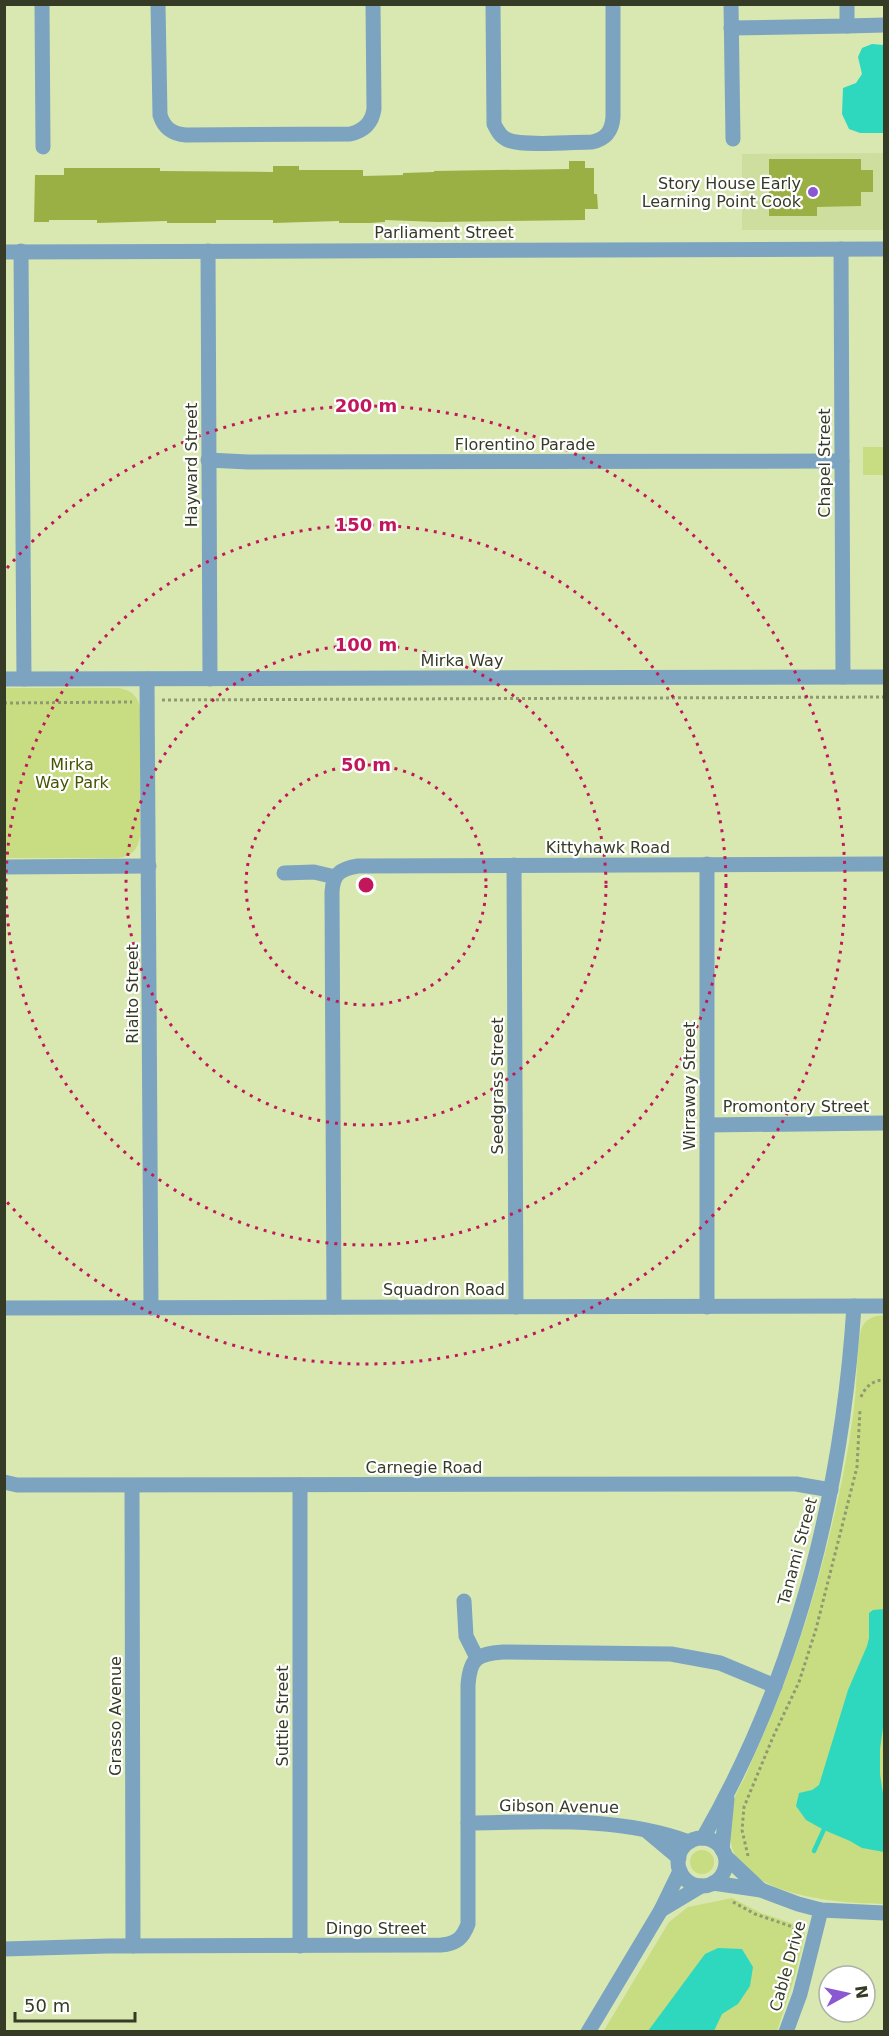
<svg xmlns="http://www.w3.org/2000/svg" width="889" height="2036" font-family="'DejaVu Sans',sans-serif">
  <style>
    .built { fill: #cede9f }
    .green { fill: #c8dd82 }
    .water { fill: #2ed8bf }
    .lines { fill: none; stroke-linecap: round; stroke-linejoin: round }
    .stream { stroke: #2ed8bf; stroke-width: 4.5 }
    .building { fill: #9ab045 }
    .path { stroke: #8f9a72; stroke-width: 3; stroke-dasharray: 3 3; stroke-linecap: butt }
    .minor { stroke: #7ca4c1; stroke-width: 15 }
    .ring { fill: none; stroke: #c2185b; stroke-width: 3; stroke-dasharray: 3 6 }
    .poi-dot { fill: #8a58d1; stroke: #fff; stroke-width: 2 }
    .labels { text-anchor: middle; stroke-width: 4.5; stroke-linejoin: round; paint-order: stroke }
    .poi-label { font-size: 16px; fill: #353b25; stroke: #fff; text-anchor: end }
    .street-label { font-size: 16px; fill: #353b25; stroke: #fff }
    .park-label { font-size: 16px; fill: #465300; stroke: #fff }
    .centre { fill: #c2185b; stroke: #fff; stroke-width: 3 }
    .ring-label { font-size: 18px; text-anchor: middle; font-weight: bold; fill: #c2185b; stroke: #fff; stroke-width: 4.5; stroke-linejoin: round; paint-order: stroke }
  </style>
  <rect width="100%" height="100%" fill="#d9e8b1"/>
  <path class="built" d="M884,153V230H742V154Z"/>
  <g class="green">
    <rect x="863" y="447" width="21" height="28"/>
    <path d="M4,688H119C131,690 138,696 140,708V836C138,850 131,857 117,858H5Z"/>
    <path d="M884,1315V1904C841,1903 759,1898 735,1855C728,1843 729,1819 732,1806C734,1796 740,1786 745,1777C753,1758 762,1738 770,1719C795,1659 815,1596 830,1533C841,1489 850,1444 855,1399C857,1382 857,1341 862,1327C866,1318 875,1316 884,1315Z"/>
    <circle cx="702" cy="1862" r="12"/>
    <path d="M732,1898L761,1913L800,1926L805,1934L795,1976L777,2031L603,2032L669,1922L688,1907Z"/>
  </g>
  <g class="water">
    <path d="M872,44L884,45V133H860L849,129L842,114L843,88L856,83L862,74L858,57L862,48Z"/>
    <path d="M884,1609V1721L880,1749V1774L884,1800V1852L862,1848L850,1841L824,1830L806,1820L796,1806L799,1793L812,1790L819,1785L848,1690L867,1646L869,1638V1613L873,1610Z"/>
    <path d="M718,1948L742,1949L753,1967L750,1986L738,2004L722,2014L714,2031H648L705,1954Z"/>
  </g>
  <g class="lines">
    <path class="stream" d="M814,1851L826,1825"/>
  </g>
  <g class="building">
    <path d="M769,159H861V170H873V192H861V206L817,207V216H769Z"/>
    <path d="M569,161H585V168H594V194H597L598,209H585V220L437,222L385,220V222L370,223H339V221L273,223V220H216V223H167V221L97,223V220H49V222H34L35,175H64V168H160V171L273,172V166H299V170H363V176L403,175V173L434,172V171L569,169Z"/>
  </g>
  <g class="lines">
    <g class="path">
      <path d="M162,700L884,697"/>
      <path d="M4,703L132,702"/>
      <path d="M861,1397C865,1387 873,1380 884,1380"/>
      <path d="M748,1856L742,1830L744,1807L773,1737L799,1682L816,1629L857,1467L860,1410"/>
      <path d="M733,1902L755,1914L793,1927L799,1938"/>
    </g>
    <g class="minor">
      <path d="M42,4L43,147"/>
      <path d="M158,4L160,115C164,128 172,134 186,135L350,134C364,131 372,123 374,109L373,4"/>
      <path d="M493,4L494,124C497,130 500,136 506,139C519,147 574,142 592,142C606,139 612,131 613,117V4"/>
      <path d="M731,4L733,139"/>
      <path d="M847,26L884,25"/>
      <path d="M731,28L847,26V4"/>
      <path d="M841,249L843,677"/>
      <path d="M21,251L24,679"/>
      <path d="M208,251L210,679"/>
      <path d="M4,252L884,249"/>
      <path d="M208,460L248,462L842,461"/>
      <path d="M4,679L884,677"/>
      <path d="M147,679L151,1308"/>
      <path d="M707,864V1307"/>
      <path d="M514,865L516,1307"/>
      <path d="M4,867L149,866"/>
      <path d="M284,873L314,872L335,877"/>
      <path d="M707,1125L884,1123"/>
      <path d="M334,1307L332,892C333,874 340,869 358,866L884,864"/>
      <path d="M4,1308L884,1306"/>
      <path d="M4,1482L17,1485L796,1484L831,1490"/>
      <path d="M300,1485V1946"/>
      <path d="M132,1486L133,1946"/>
      <path d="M464,1601L466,1636L477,1658"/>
      <path d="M468,1823C542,1822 619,1816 689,1842"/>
      <path d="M648,1832L679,1858"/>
      <path d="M703,1838C796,1676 842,1493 854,1306"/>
      <circle cx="702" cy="1862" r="24"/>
      <path d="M722,1850L727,1799"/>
      <path d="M725,1856L761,1890"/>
      <path d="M713,1883L761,1890L798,1904L821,1910L884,1913"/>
      <path d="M661,1910L701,1886"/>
      <path d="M4,1949L108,1946L441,1945C456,1944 463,1938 468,1924V1685C470,1658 477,1654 503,1652L671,1654L720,1663L775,1686"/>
      <path d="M588,2032L661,1910L680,1871"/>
      <path d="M786,2032L800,1994L821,1910"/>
    </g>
  </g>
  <g class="ring">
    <circle cx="366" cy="885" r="120"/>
    <circle cx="366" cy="885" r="240"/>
    <circle cx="366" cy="885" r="360"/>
    <path d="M7 568A479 479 0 1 1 7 1202"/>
  </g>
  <circle class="poi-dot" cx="813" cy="192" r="6"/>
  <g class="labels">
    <g class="poi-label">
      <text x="801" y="189">Story House Early<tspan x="801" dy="18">Learning Point Cook</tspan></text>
    </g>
    <g class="street-label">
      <text x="444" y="238">Parliament Street</text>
      <text x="525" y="450">Florentino Parade</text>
      <text transform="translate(824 463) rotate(-90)" y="6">Chapel Street</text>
      <text transform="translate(191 465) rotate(-90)" y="6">Hayward Street</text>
      <text x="462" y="666">Mirka Way</text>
      <text x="608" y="853">Kittyhawk Road</text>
      <text transform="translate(132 994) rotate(-90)" y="6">Rialto Street</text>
      <text transform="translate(497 1086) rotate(-90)" y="6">Seedgrass Street</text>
      <text transform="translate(689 1086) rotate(-90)" y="6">Wirraway Street</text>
      <text x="796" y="1112">Promontory Street</text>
      <text x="444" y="1295">Squadron Road</text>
      <text x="424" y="1473">Carnegie Road</text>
      <text transform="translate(797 1551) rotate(-75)" y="6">Tanami Street</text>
      <text transform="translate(115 1716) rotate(-90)" y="6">Grasso Avenue</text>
      <text transform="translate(282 1716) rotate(-90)" y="6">Suttie Street</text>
      <text transform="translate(559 1806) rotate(1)" y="6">Gibson Avenue</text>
      <text x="376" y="1934">Dingo Street</text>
      <text transform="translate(787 1966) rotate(-74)" y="6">Cable Drive</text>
    </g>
    <g class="park-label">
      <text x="72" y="770">Mirka<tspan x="72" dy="18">Way Park</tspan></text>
    </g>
  </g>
  <circle cx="366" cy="885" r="9" class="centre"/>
  <g class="ring-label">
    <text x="366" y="412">200 m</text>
    <text x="366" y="531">150 m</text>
    <text x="366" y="651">100 m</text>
    <text x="366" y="771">50 m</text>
  </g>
  <rect width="889" height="2036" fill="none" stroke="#353b25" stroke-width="12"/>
  <g transform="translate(847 1994) rotate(82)"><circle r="28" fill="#ffffff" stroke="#aeb1a8" stroke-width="1.5"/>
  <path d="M0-4.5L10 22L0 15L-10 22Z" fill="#8a58d1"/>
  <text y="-9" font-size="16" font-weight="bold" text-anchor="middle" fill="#353b25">N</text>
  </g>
  <path d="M15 2012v9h120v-9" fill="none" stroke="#353b25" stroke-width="3"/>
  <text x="24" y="2012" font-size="18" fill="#353b25" stroke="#ffffff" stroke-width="4.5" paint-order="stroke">50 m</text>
</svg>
